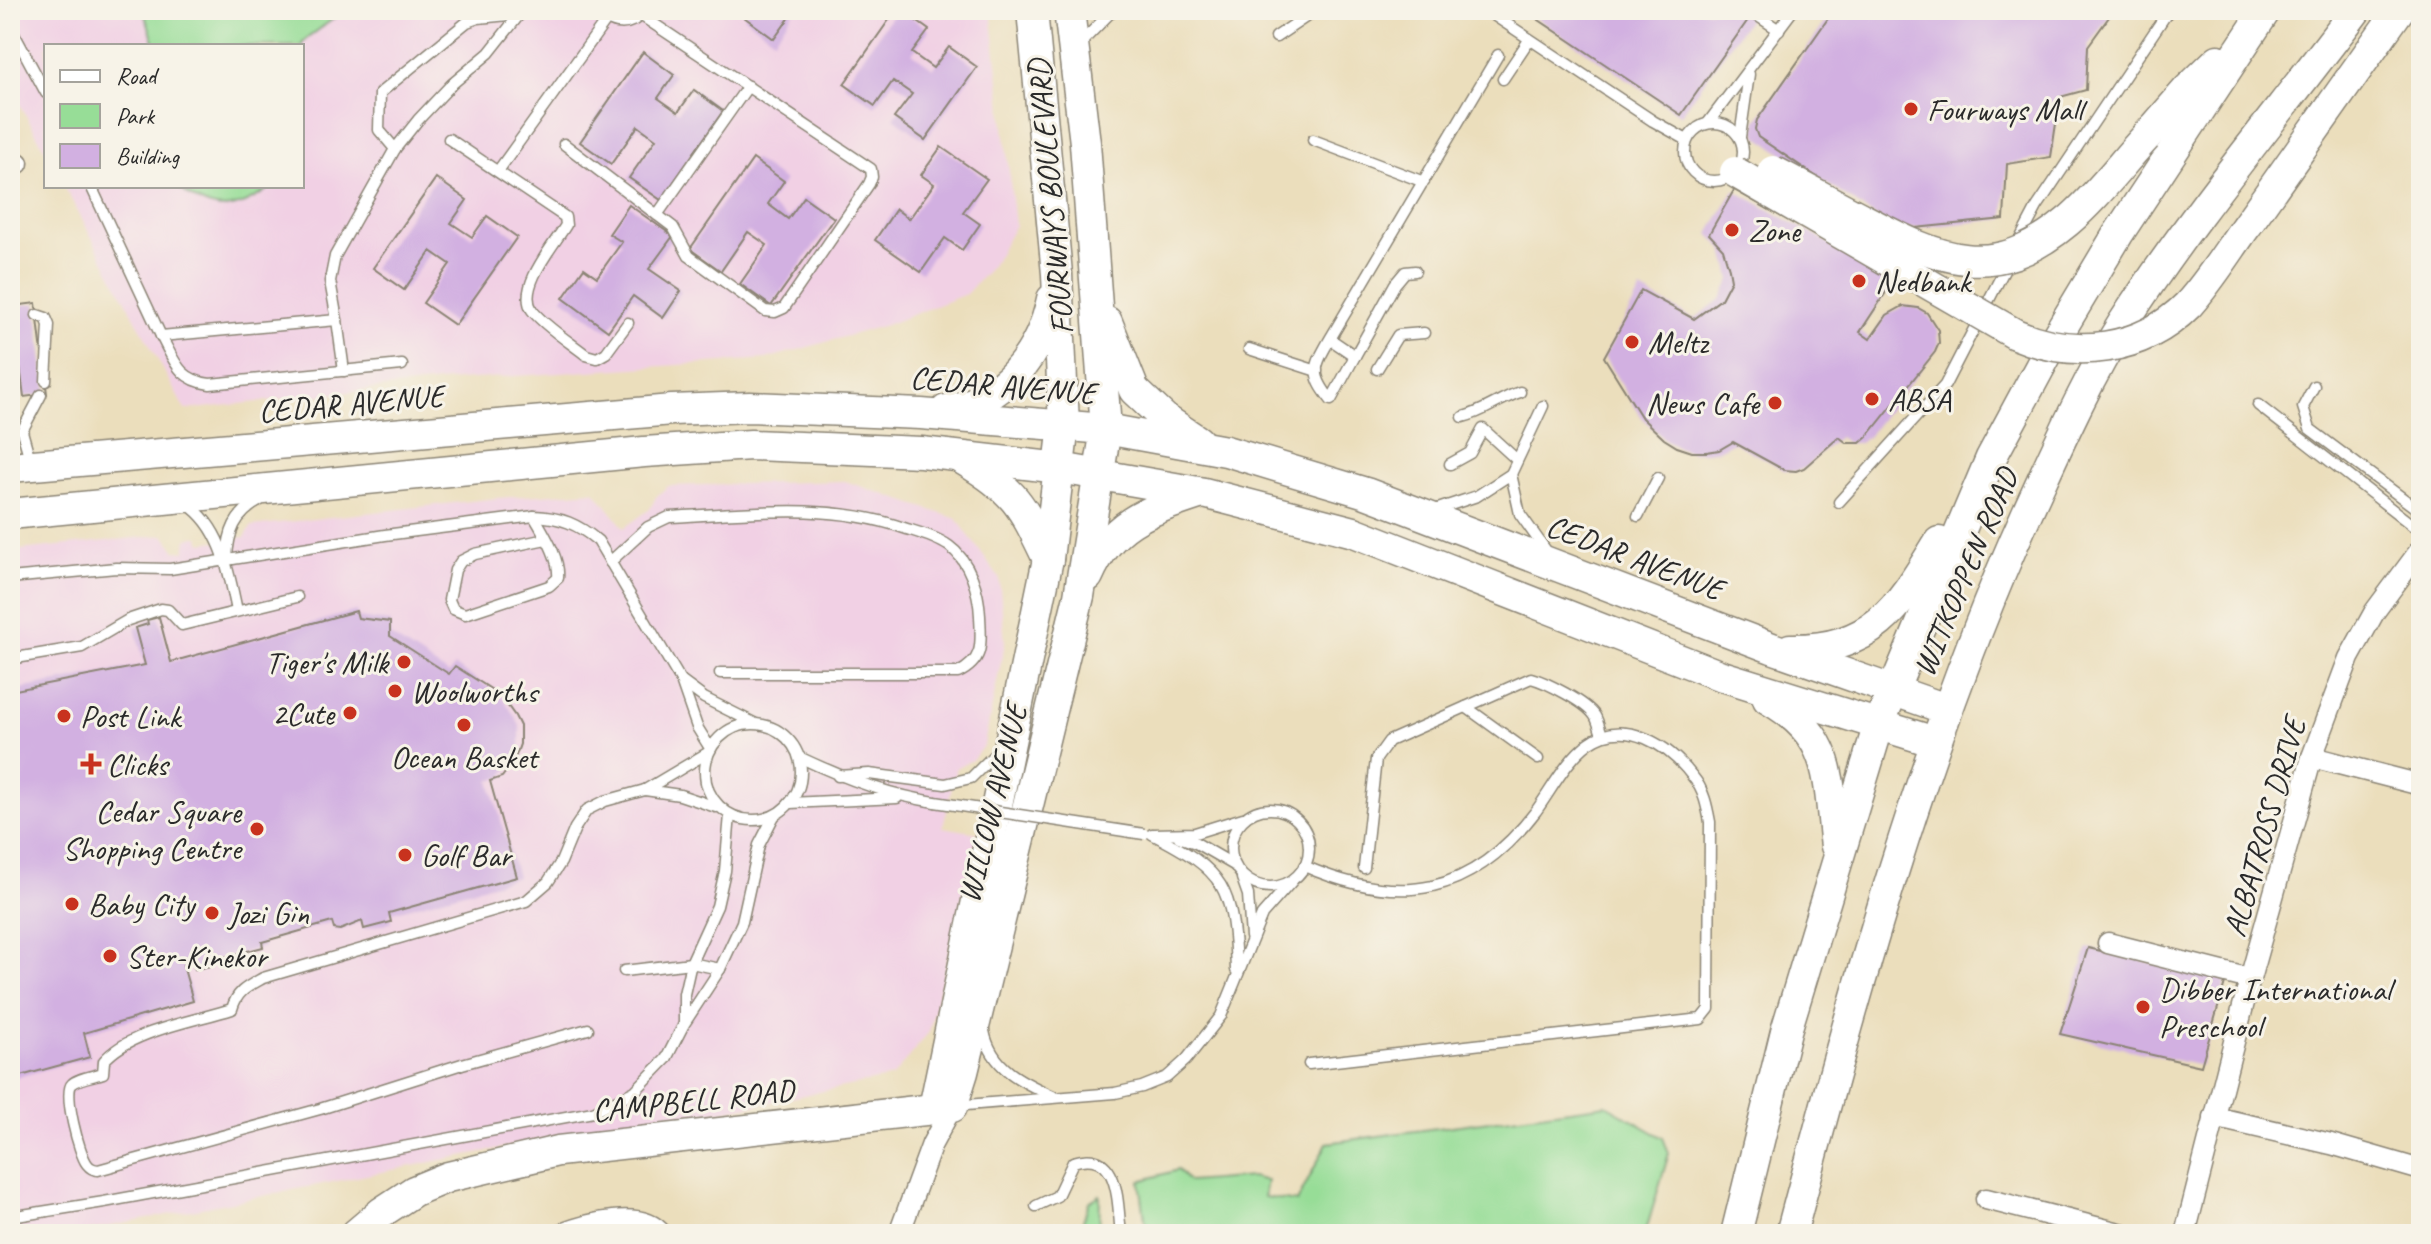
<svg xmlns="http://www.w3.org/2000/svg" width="2431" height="1244" font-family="Caveat,sans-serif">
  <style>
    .built { fill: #f1d0e4 }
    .green { fill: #97dd97; stroke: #618461; stroke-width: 2 }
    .building { fill: #d2b0e1 }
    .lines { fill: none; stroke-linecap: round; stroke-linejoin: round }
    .lane-casing { stroke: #8b8474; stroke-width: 13 }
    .street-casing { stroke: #8b8474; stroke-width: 23 }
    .secondary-casing { stroke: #8b8474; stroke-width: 33 }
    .lane { stroke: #fff; stroke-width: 10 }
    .street { stroke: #fff; stroke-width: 20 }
    .secondary { stroke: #fff; stroke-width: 30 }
    .lane-bridge-casing { stroke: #8b8474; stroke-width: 13; stroke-linecap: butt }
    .secondary-bridge-casing { stroke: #8b8474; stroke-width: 33; stroke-linecap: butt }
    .lane-bridge { stroke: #fff; stroke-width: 10 }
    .secondary-bridge { stroke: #fff; stroke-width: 30 }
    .poi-dot { fill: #c8321e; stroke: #f7f3e8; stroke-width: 3 }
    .labels { text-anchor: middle; stroke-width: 6; stroke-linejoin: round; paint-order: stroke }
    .poi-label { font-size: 32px; fill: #2b2b2b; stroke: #f7f3e8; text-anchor: start }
    .street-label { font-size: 32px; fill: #2b2b2b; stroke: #f7f3e8 }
  </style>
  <rect width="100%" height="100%" fill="#f7f3e8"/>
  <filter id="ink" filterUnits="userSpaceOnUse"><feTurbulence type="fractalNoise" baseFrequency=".0125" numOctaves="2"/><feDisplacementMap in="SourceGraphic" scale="16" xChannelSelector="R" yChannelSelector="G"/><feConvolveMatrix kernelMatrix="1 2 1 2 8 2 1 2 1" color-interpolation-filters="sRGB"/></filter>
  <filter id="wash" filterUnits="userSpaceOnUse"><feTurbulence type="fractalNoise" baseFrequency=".006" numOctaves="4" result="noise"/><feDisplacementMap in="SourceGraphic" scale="32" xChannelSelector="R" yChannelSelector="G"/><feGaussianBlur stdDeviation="1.8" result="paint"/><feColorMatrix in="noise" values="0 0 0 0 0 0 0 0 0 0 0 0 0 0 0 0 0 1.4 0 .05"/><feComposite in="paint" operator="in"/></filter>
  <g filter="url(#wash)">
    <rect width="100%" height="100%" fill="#ebdebc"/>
    <g class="built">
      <path d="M10,10H991L1015,225L992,266L966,294L886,325L766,359L458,380L185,410L64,186H302V46H46V152L10,86Z"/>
      <path d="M845,481L957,519L999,578L1005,643L984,745L972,760L956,768L943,827L978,833L929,1032L892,1077L648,1127L552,1138L72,1234H10V551L164,535L176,551L185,552L187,539L199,536L202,543L245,537L252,526L498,498L595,491L624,528L650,509L656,497L668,486Z"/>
    </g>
    <g class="green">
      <path d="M143,10H345L305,40L301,46H156Z"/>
      <path d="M177,186H272C236,214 212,216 177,186Z"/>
      <path d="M1606,1105L1663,1138L1669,1153L1645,1234H1147L1140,1181L1178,1170L1189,1182L1252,1177L1267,1181L1264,1197L1297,1202L1327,1143Z"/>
      <path d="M1100,1195L1099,1234H1079L1089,1202Z"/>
    </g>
    <g id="blocks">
      <g class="building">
        <path d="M748,10H795L774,39L744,17Z"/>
        <path d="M896,10H901L929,30L912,53L933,68L949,47L977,67L925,140L894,118L912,94L893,81L875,106L844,84Z"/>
        <path d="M1524,10H1755L1681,115Z"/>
        <path d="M1834,10H2114L2088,46L2086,90L2060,97L2051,157L2007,164L2004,219L1895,230L1758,137L1755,129L1757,120Z"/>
        <path d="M643,52L674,75L658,98L678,112L694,90L723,111L661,200L629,178L656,139L638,126L611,164L580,142Z"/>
        <path d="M941,147L987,179L963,212L980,224L962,250L945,238L921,272L875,240L896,209L909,219L934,184L921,175Z"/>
        <path d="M753,159L784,181L768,204L788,219L804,197L834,218L771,306L740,284L767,245L748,232L721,271L690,249Z"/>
        <path d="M436,178L467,200L451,223L472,237L487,216L517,237L455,325L423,303L450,264L431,251L404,290L373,268Z"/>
        <path d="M1734,190L1894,280L1860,332L1870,339L1887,315L1903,306L1918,308L1927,313L1938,330L1939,343L1935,352L1867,437L1860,443H1847L1839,437L1804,468L1796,471L1784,470L1733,442L1719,450L1707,452H1692L1677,447L1664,439L1642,418L1604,357L1641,290L1694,319L1721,299L1731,280L1729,269L1723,249L1709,234Z"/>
        <path d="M629,205L673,236L649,269L681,291L663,318L633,296L608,331L563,298L584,268L597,277L622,242L609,234Z"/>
        <path d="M36,303L47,394L24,397L12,306Z"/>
        <path d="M356,611L358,618L390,622V636L449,674L455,666L500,695L515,716L520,726V744L514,761L502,777L490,781L517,877L389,913L391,922L364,929L362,921L340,930L334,929L332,922L262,942L263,947L210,961L211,966L195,969L192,962L183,965L193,1001L84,1033L90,1057L10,1079V691L145,665L135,628L148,624L147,620L159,617L171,662Z"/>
        <path d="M2088,948L2226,980L2201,1066L2060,1034Z"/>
      </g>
    </g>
  </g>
  <g filter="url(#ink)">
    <use href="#blocks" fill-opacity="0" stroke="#8b8474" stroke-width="2"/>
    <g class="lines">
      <g class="lane-casing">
        <g id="lane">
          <path d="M598,10C611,27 630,28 644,12"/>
          <path d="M1486,10L1653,121L1687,140"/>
          <path d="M1755,14L1779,30"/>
          <path d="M10,26L46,93"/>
          <path d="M1276,37L1316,10"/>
          <path d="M1078,46L1113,10"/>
          <path d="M1503,79L1529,40"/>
          <circle cx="1714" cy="152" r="29"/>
          <path d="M1708,123L1793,10"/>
          <path d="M1740,137L1749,74"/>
          <path d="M449,139L565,217L566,225C554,245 517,287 532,310C543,325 571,343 586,355L597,358L606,353L628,323"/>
          <path d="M1313,140L1424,182"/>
          <path d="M564,144L673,227L689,256L765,311L775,312L784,308L869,184L872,177L871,169L642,16"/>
          <path d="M395,149L379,130L380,93L467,22L478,18L519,14"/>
          <path d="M498,171L607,19"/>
          <path d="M91,186L161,336L337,320L330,281L335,256L395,149L418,120L452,84L489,53L523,10"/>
          <path d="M657,215L748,86"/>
          <path d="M2018,243L2037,207L2169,10"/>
          <path d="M37,315L46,318L49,325L46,381"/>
          <path d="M10,319L14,318"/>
          <path d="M337,320L344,371"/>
          <path d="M161,336C175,362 179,380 210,384L402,365"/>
          <path d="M1330,339L1355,356L1331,400C1310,374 1314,367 1330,339L1498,55"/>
          <path d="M1249,349L1317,371"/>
          <path d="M1355,356L1395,284L1405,272L1415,271"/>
          <path d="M1377,369L1398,335L1424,333"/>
          <path d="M2314,386L2303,407L2310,429L2421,512"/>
          <path d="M2258,405L2421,532"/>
          <path d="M1463,417C1484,412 1499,399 1520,392"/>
          <path d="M31,463L22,431L41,395"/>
          <path d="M1450,464L1470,453L1483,429L1517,460"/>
          <path d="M1511,474L1543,406"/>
          <path d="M1839,502L1945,385L2009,261"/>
          <path d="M187,504C222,527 229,573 237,611"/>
          <path d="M1432,511L1477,496L1511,474L1520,514L1547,552"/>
          <path d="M534,516C544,534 560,558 558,578L549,586L465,614L453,609L449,600L455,570L461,561L475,554L546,539"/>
          <path d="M1638,516L1658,478"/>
          <path d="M227,559C228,532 235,514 259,501"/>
          <path d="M610,562L648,527L669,517C748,513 828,502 904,528C920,533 936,537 949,546C970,561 979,592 980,616C981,642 985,660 958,673H720"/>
          <path d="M10,578L116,568L170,569L385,535L534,516C561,517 578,524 598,541L681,681L697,727L710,748"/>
          <path d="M10,659L82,647L128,620L161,609L168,610L182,625L297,597"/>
          <path d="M681,681L704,698L754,723"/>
          <path d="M1466,707L1538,759"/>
          <circle cx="753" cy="772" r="48"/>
          <path d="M799,757C843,778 887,795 935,802"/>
          <path d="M838,776L869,774L945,784L971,778L999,750"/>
          <path d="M645,790L680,795L716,807"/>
          <path d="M790,803L897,798"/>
          <circle cx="1270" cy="848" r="39"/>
          <path d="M1152,834C1226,872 1233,887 1236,970"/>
          <path d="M1154,834L1195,833L1243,818"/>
          <path d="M1179,837L1196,843L1234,865"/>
          <path d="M1304,866C1401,908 1471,896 1536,811C1552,789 1567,759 1589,743C1625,717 1669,745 1693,777C1704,790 1707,806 1710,822L1709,1009L1701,1019L1309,1064"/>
          <path d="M1364,868L1376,759L1389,741L1531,678C1546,682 1586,702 1595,716C1598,721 1600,729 1602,735"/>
          <path d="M1242,878L1248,895L1251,937"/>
          <path d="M624,971L691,963L720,969"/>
          <path d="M684,1022V994L691,963L717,906L725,871L730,815"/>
          <path d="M588,1029L462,1064L320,1109L98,1170C93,1169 91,1169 87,1164C79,1154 63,1092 72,1084C78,1078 94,1076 103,1073L104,1061C129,1031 195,1021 232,1009C237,991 247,987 263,978L526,901L548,882L561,862L575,828L587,810L605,801L645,790L709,752"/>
          <path d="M984,1031C991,1068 1022,1082 1053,1096"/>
          <path d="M954,1106L1115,1093L1142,1087L1167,1077L1186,1060L1221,1016L1262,915L1292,881"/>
          <path d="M1036,1206L1057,1196L1073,1162C1121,1147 1117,1204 1121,1234"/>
          <path d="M10,1217L104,1202L593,1112L635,1091L666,1059L684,1024L720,969L742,922L759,845L774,816"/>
        </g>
      </g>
      <g class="street-casing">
        <g id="street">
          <path d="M10,167L18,163"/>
          <path d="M2312,757L2421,785"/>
          <path d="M2108,943L2250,979"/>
          <path d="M2214,1117L2331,1144L2421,1170"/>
          <path d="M1986,1199L2123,1234"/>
          <path d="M561,1234C586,1224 643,1209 661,1234"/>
          <path d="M899,1234L932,1144L952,1107"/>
          <path d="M2185,1234L2250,979L2312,757L2349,658L2375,611L2421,549"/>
        </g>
      </g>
      <g class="secondary-casing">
        <g id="secondary">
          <path d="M2146,137L2187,90L2218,60"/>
          <path d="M2247,225L2399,10"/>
          <path d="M1107,322L1134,390L1165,419L1198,441"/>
          <path d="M946,410C1004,402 1041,353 1052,299"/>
          <path d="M964,460C1016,491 1022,505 1048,559"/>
          <path d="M10,467L672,410L750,407L921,414L1106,429L1226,451L1366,493L1772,648L1946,709"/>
          <path d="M10,514L644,452L751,445L921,452L1060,468L1204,493L1354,532L1719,675L1935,742"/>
          <path d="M1088,576C1112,521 1148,511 1202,493"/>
          <path d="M1790,649C1875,650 1899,607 1939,542"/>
          <path d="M1768,699C1835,737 1827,778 1836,846"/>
          <path d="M934,1108L1048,559L1064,425L1057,274L1032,10"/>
          <path d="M356,1234L382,1212L414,1191L448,1177L558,1151L952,1107L963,1072L1079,596L1106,429L1085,143L1069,10"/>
          <path d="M1736,1234L1786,1031L1879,724L1991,458L2054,341L2118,234L2266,10"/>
          <path d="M1791,1234C1856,990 1923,743 2027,513C2057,448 2085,383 2123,323C2193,214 2278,114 2356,10"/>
        </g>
      </g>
      <use href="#lane" class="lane"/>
      <use href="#street" class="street"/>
      <use href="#secondary" class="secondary"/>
      <g class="lane-bridge-casing">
        <path id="lane-bridge" d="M935,802L1144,834"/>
      </g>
      <g class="secondary-bridge-casing">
        <g id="secondary-bridge">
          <path d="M1773,171C1804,187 1834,204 1865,220C1940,260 1993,284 2067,222C2095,199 2120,165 2146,137"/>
          <path d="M1735,172L2015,334C2074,359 2141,352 2188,305C2210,281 2228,251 2247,225"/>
        </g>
      </g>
      <use href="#lane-bridge" class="lane-bridge"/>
      <use href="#secondary-bridge" class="secondary-bridge"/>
    </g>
  </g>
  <g class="poi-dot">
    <circle cx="1911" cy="109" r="8"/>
    <circle cx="1732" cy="230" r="8"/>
    <circle cx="1859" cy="281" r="8"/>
    <circle cx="1632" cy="342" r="8"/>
    <circle cx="1872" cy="399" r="8"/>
    <circle cx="1775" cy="403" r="8"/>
    <circle cx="404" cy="662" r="8"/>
    <circle cx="395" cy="691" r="8"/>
    <circle cx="350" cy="713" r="8"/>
    <circle cx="64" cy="716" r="8"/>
    <circle cx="464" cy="725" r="8"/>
    <path d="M87 752h8v8h8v8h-8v8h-8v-8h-8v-8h8z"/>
    <circle cx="257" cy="829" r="8"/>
    <circle cx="405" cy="855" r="8"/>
    <circle cx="72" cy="904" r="8"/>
    <circle cx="212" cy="913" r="8"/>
    <circle cx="110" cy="956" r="8"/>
    <circle cx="2143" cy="1007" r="8"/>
  </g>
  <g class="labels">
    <g class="poi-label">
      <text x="1927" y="120">Fourways Mall</text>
      <text x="1748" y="241">Zone</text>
      <text x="1875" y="292">Nedbank</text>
      <text x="1648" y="353">Meltz</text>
      <text x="1888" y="410">ABSA</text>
      <text x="1759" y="414" text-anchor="end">News Cafe</text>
      <text x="388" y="673" text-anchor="end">Tiger's Milk</text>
      <text x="411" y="702">Woolworths</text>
      <text x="334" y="724" text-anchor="end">2Cute</text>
      <text x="80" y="727">Post Link</text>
      <text x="464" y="768" text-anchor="middle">Ocean Basket</text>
      <text x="107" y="775">Clicks</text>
      <text x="241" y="822" text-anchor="end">Cedar Square<tspan x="241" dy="37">Shopping Centre</tspan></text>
      <text x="421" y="866">Golf Bar</text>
      <text x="88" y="915">Baby City</text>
      <text x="228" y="924">Jozi Gin</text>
      <text x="126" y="967">Ster-Kinekor</text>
      <text x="2159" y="1000">Dibber International<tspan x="2159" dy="37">Preschool</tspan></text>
    </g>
    <g class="street-label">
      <text transform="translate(1050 197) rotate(-95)" y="11">FOURWAYS BOULEVARD</text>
      <text transform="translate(1003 385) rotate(5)" y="11">CEDAR AVENUE</text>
      <text transform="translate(351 403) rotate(-5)" y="11">CEDAR AVENUE</text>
      <text transform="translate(1635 557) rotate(21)" y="11">CEDAR AVENUE</text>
      <text transform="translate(1965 572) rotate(-67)" y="11">WITKOPPEN ROAD</text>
      <text transform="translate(992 803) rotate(-76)" y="11">WILLOW AVENUE</text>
      <text transform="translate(2264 827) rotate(-74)" y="11">ALBATROSS DRIVE</text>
      <text transform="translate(693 1100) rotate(-6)" y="11">CAMPBELL ROAD</text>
    </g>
  </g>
  <rect width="2431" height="1244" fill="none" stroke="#f7f3e8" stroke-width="40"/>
  <rect x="44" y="44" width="260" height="144" fill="#f7f3e8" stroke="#a5a39c" stroke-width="2"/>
  <rect x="60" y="70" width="40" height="12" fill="#ffffff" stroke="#a5a39c" stroke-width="2"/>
  <text x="116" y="84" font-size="24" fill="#2b2b2b">Road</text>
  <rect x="60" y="104" width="40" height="24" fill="#97dd97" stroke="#a5a39c" stroke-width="2"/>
  <text x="116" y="124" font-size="24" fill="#2b2b2b">Park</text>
  <rect x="60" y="144" width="40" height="24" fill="#d2b0e1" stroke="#a5a39c" stroke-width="2"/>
  <text x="116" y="164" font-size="24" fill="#2b2b2b">Building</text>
</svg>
